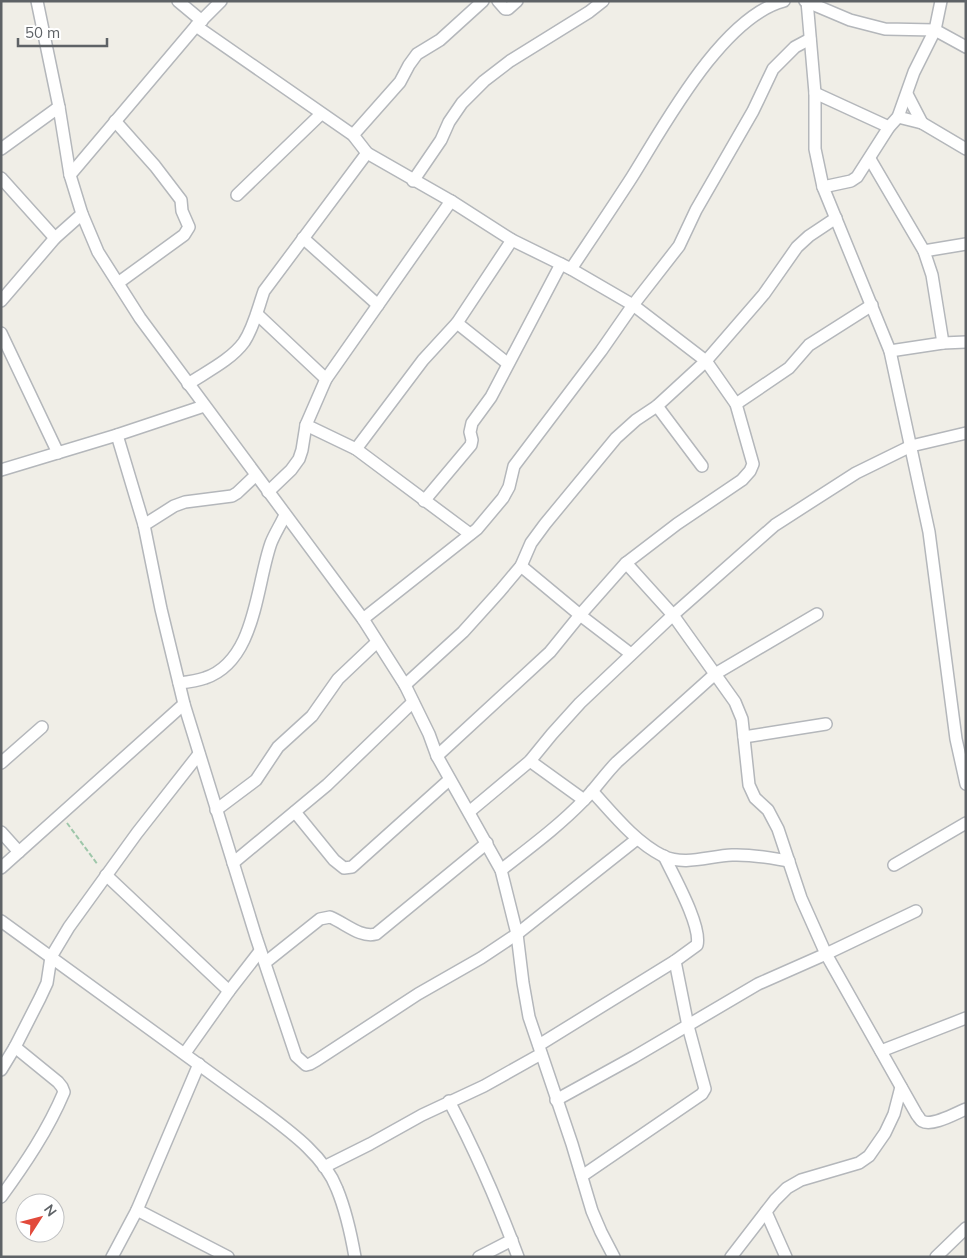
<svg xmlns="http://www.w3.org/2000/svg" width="967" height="1258" font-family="Mulish,sans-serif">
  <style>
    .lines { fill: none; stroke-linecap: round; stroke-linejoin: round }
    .minor-casing { stroke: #b4b7bb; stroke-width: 14 }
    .path { stroke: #9ec7aa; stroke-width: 2; stroke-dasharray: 5 2.5; stroke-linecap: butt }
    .minor { stroke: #fff; stroke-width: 11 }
  </style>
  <rect width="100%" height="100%" fill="#f0eee7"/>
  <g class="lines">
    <g class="minor-casing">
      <g id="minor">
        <path d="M37,1L59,107L70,175L82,214L98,252L140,318L363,619L405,685L429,734L437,756L501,870L517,934L523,983L529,1017L572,1144L592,1211L601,1232L614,1257"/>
        <path d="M178,1L202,21"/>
        <path d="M498,1L505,9H508L517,1"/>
        <path d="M805,1L850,20L885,29L935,30L966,47"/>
        <path d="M807,1L815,93V149L823,187L890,351L929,532L956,739L966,784"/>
        <path d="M196,26L353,135L367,153L451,201L512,240L571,269L633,305L706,361L736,404L753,464L750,471L742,480L677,524L626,563L580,615L550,652L437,756"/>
        <path d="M815,93L889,127"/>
        <path d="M907,94L922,123"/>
        <path d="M898,117L922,123L966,149"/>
        <path d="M115,121L155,166L181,200L182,211L189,227L184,235L118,283"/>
        <path d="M353,135L400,82L409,65L417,54L440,40L483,1"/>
        <path d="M1,149L59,107"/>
        <path d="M870,159L924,251L932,275L943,343"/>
        <path d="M70,175L196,26L221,1"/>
        <path d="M1,178L55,238"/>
        <path d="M413,181L441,140L449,122L462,103L484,81L510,61L589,12L603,1"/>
        <path d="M823,187L851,181L857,177L889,127L898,117L914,72L935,30L941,1"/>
        <path d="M237,195L321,114"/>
        <path d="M303,238L378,305"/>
        <path d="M924,251L966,244"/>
        <path d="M571,269C591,239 612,208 632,177C664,126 722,17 784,1"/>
        <path d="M1,301L55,238L82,214"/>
        <path d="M257,314L326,379"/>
        <path d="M457,323L507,363"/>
        <path d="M1,333L58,453"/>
        <path d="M890,351L943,343L966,342"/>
        <path d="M188,384C206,372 231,360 244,342C254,327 258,308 264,291L367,153"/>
        <path d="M736,404L789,368L809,345L872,305"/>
        <path d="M657,406L702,466"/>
        <path d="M306,425L356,449L470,534"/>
        <path d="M117,435L144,525L161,609L184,704L256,937L296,1056L306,1065L310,1064L317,1060L418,994L481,958L517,934L637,839"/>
        <path d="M356,449L423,360L457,323L512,240"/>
        <path d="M1,470L117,435L204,406"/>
        <path d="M268,492L291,470L299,459L302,450L306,425L326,379L451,201"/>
        <path d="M424,501L471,445L472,440L470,432L472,423L491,397L561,264"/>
        <path d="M144,525L174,506L185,502L232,496L237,493L256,475"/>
        <path d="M626,563L673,615L735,702L742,719L749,785L755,798L768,810L778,829L801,898L826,954L917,1115C919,1117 920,1120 922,1121C932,1127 956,1113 966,1109"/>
        <path d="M521,566L580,615L631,654"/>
        <path d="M363,619L477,529L503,498L509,487L514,466L601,351L633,305L679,246L696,210L753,111L773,69L795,47L810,39"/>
        <path d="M179,683C188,682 197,681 205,678C256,661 256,585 271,543C275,533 281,524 285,515"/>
        <path d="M405,685L463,632L500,591L521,566L531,543L545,524L616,438L636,420L657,406L706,361L764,294L797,247L809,236L836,218"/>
        <path d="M744,737L826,724"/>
        <path d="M530,761L584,800"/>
        <path d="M1,763L42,727"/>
        <path d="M592,791C613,814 635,842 663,856C685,866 709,856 732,855C752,854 770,858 789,861"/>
        <path d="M216,810L256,780L278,747L312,716L338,679L377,642"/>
        <path d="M295,812L334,860L344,868L352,867L449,780"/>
        <path d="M469,812L530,761L552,734L580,703L673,615L775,525L856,473L911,446L966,433"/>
        <path d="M1,832L19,852"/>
        <path d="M233,863L327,785L413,702"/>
        <path d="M894,865L966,823"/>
        <path d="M1,868L184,704"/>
        <path d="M501,870C529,848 559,826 584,800C596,788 605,774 617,762L715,674L817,614"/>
        <path d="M106,875L229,991"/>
        <path d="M1,921L260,1109C288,1130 324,1155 337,1189C346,1211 351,1234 355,1257"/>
        <path d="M266,962L320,919L330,917C345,923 360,938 376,934L487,843"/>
        <path d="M539,1045L675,961L697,945C702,926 673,875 664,856"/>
        <path d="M881,1051L966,1018"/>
        <path d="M185,1053L229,991L260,951"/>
        <path d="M1,1070L15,1047L40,998L47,983L51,957L69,927L137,833L199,754"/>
        <path d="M556,1100L634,1057L758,984L826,954L916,911"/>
        <path d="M449,1101C476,1152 498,1203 518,1257"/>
        <path d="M324,1167L370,1144L422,1115L484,1086L541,1054"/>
        <path d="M582,1176L702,1094L705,1089L688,1026L675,961"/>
        <path d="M1,1197C25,1164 48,1130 64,1092L62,1087L58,1082L15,1047"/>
        <path d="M137,1210L228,1257"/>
        <path d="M766,1212L786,1257"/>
        <path d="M112,1257L137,1210L199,1064"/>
        <path d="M479,1257L512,1240"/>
        <path d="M731,1257L775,1200L787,1188L801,1180L859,1163L869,1156L885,1133L894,1114L901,1087"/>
        <path d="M936,1257L966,1228"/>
      </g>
    </g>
    <path class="path" d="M67,823L98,865"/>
    <use href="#minor" class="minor"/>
  </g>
  <rect width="967" height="1258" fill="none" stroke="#5e6266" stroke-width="5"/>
  <g transform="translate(40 1218) rotate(54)"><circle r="24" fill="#ffffff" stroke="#bfc0c2"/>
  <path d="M0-4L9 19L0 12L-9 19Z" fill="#e24a3b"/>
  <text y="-8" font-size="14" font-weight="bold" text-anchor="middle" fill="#5e6266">N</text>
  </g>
  <path d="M18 38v8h89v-8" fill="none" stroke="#5e6266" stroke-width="2.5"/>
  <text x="25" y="38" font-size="15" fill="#5e6266" stroke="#ffffff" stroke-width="4" paint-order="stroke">50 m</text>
</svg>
